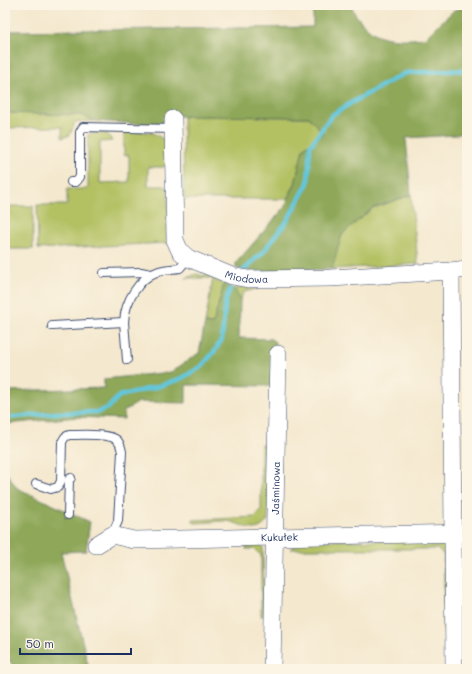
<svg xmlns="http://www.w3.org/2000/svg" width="472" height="674" font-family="Mali,sans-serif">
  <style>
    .green { fill: #b3c163; stroke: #677860 }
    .forest { fill: #8ea759; stroke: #546b5c }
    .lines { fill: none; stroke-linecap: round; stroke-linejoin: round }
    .stream { stroke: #60c7dd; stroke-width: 4.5 }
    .lane-casing { stroke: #3c4b6f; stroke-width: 10 }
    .street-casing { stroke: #3c4b6f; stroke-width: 18 }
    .lane { stroke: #fff; stroke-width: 8 }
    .street { stroke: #fff; stroke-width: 17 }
    .labels { text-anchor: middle; stroke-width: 3; stroke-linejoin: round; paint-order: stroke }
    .street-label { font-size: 10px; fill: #1b2f5e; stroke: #fcf5e5 }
  </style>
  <rect width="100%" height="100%" fill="#fcf5e5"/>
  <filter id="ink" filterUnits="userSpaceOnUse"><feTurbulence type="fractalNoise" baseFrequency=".025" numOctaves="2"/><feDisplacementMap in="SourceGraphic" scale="8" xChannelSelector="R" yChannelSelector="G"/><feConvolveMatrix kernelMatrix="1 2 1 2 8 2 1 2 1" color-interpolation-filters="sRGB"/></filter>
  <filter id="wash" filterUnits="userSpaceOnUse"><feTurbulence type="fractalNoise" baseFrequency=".012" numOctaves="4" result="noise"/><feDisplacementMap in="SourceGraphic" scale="16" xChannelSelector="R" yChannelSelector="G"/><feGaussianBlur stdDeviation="0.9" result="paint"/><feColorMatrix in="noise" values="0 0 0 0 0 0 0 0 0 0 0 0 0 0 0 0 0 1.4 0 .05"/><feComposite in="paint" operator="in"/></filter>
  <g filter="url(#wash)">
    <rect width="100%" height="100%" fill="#f4e8ce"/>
    <g class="green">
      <path d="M5,113L83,115L93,121L75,122L70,135L62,138V127L5,128Z"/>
      <path d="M183,116L309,117L323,133L303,149L295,184L287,199H184Z"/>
      <path d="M132,130L153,133L168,142V163L164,167H148V186H164L168,189V243L38,249L37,205H67V189H88V135L92,133H107L112,141L100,142V183L129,182V155H124V135L127,131Z"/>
      <path d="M411,195L418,264L332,269L342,234L373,208Z"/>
      <rect x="5" y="206" width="28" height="43"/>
      <path d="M206,273L217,277L216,281L224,284L213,324L205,323L213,278H186L196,274L204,276Z"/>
      <path d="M268,286L244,292L240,300L236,290L238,287Z"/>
      <path d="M261,444L269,449L268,520C254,539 243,522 226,521C215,521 204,523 194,523L192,520L255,517L261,510Z"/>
      <path d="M293,540L437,541L446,548L448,630H443L444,555L437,549H290L293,546Z"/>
      <path d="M246,542L261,544L263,547L264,616H261V555L254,549H246Z"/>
      <path d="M465,575V636H460L459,577Z"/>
    </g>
    <g class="forest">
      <path d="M313,5H352C353,12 356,16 361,21C376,42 401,40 425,38L454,10L467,7V131L456,135L406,138L411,195L373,208L342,234L332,269L252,272L236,268V263L284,208L295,184L303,149L323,133L309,117L168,116L164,122L158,125L93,121L82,115L5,113V31L313,27Z"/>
      <path d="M224,284L236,290L240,300L239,338L271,339L275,342L273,386L186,385V403L139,402L124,411V419L77,417L7,424L5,455V391L104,388V379L171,372L199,353L205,323L213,324Z"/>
      <path d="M5,471L17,488L90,522L86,551L61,552L89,669H15L5,654Z"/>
    </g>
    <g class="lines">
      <g class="stream">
        <path d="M244,270L263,252L287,221L308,183L310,146L332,115L351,103L405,73L467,70"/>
        <path d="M5,418L57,413L98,412L108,408L119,396L156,387L180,379L201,367L214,352L222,339L225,303L230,289"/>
      </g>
    </g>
  </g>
  <g filter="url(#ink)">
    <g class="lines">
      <g class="lane-casing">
        <g id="lane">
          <path d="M71,182H76L80,177V132L83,127L174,129"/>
          <path d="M104,273L141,272L151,274"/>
          <path d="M124,322L127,360"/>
          <path d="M52,326L124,322C125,302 138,278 159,271C166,269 173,269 180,268L188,258"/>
          <path d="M36,484L51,489L58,487L61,481L62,442L65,437L69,435C80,435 109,433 117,440C121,444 121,448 122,452L118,521L112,535"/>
          <path d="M68,515L69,479L71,478"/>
        </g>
      </g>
      <g class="street-casing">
        <g id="street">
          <path id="s1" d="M173,119L175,240L180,251L188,258L232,276L248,279L330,278L451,271"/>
          <path id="s2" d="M96,545L112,535L134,540L467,533"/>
          <path id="s3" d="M272,669L278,354"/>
          <path d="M454,669L451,271L467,269"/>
        </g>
      </g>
      <use href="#lane" class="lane"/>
      <use href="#street" class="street"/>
    </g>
  </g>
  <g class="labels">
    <g class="street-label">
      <text dy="4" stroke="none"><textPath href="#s1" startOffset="206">Miodowa</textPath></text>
      <text dy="4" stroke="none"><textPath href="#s3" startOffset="181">Jaśminowa</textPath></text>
      <text dy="4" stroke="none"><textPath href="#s2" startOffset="187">Kukułek</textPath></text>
    </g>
  </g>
  <rect width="472" height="674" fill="none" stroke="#fcf5e5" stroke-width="20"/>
  <path d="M20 648v6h111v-6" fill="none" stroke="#1b2f5e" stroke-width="2"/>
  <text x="26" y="648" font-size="12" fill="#1b2f5e" stroke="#fcf5e5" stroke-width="3" paint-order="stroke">50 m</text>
</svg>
